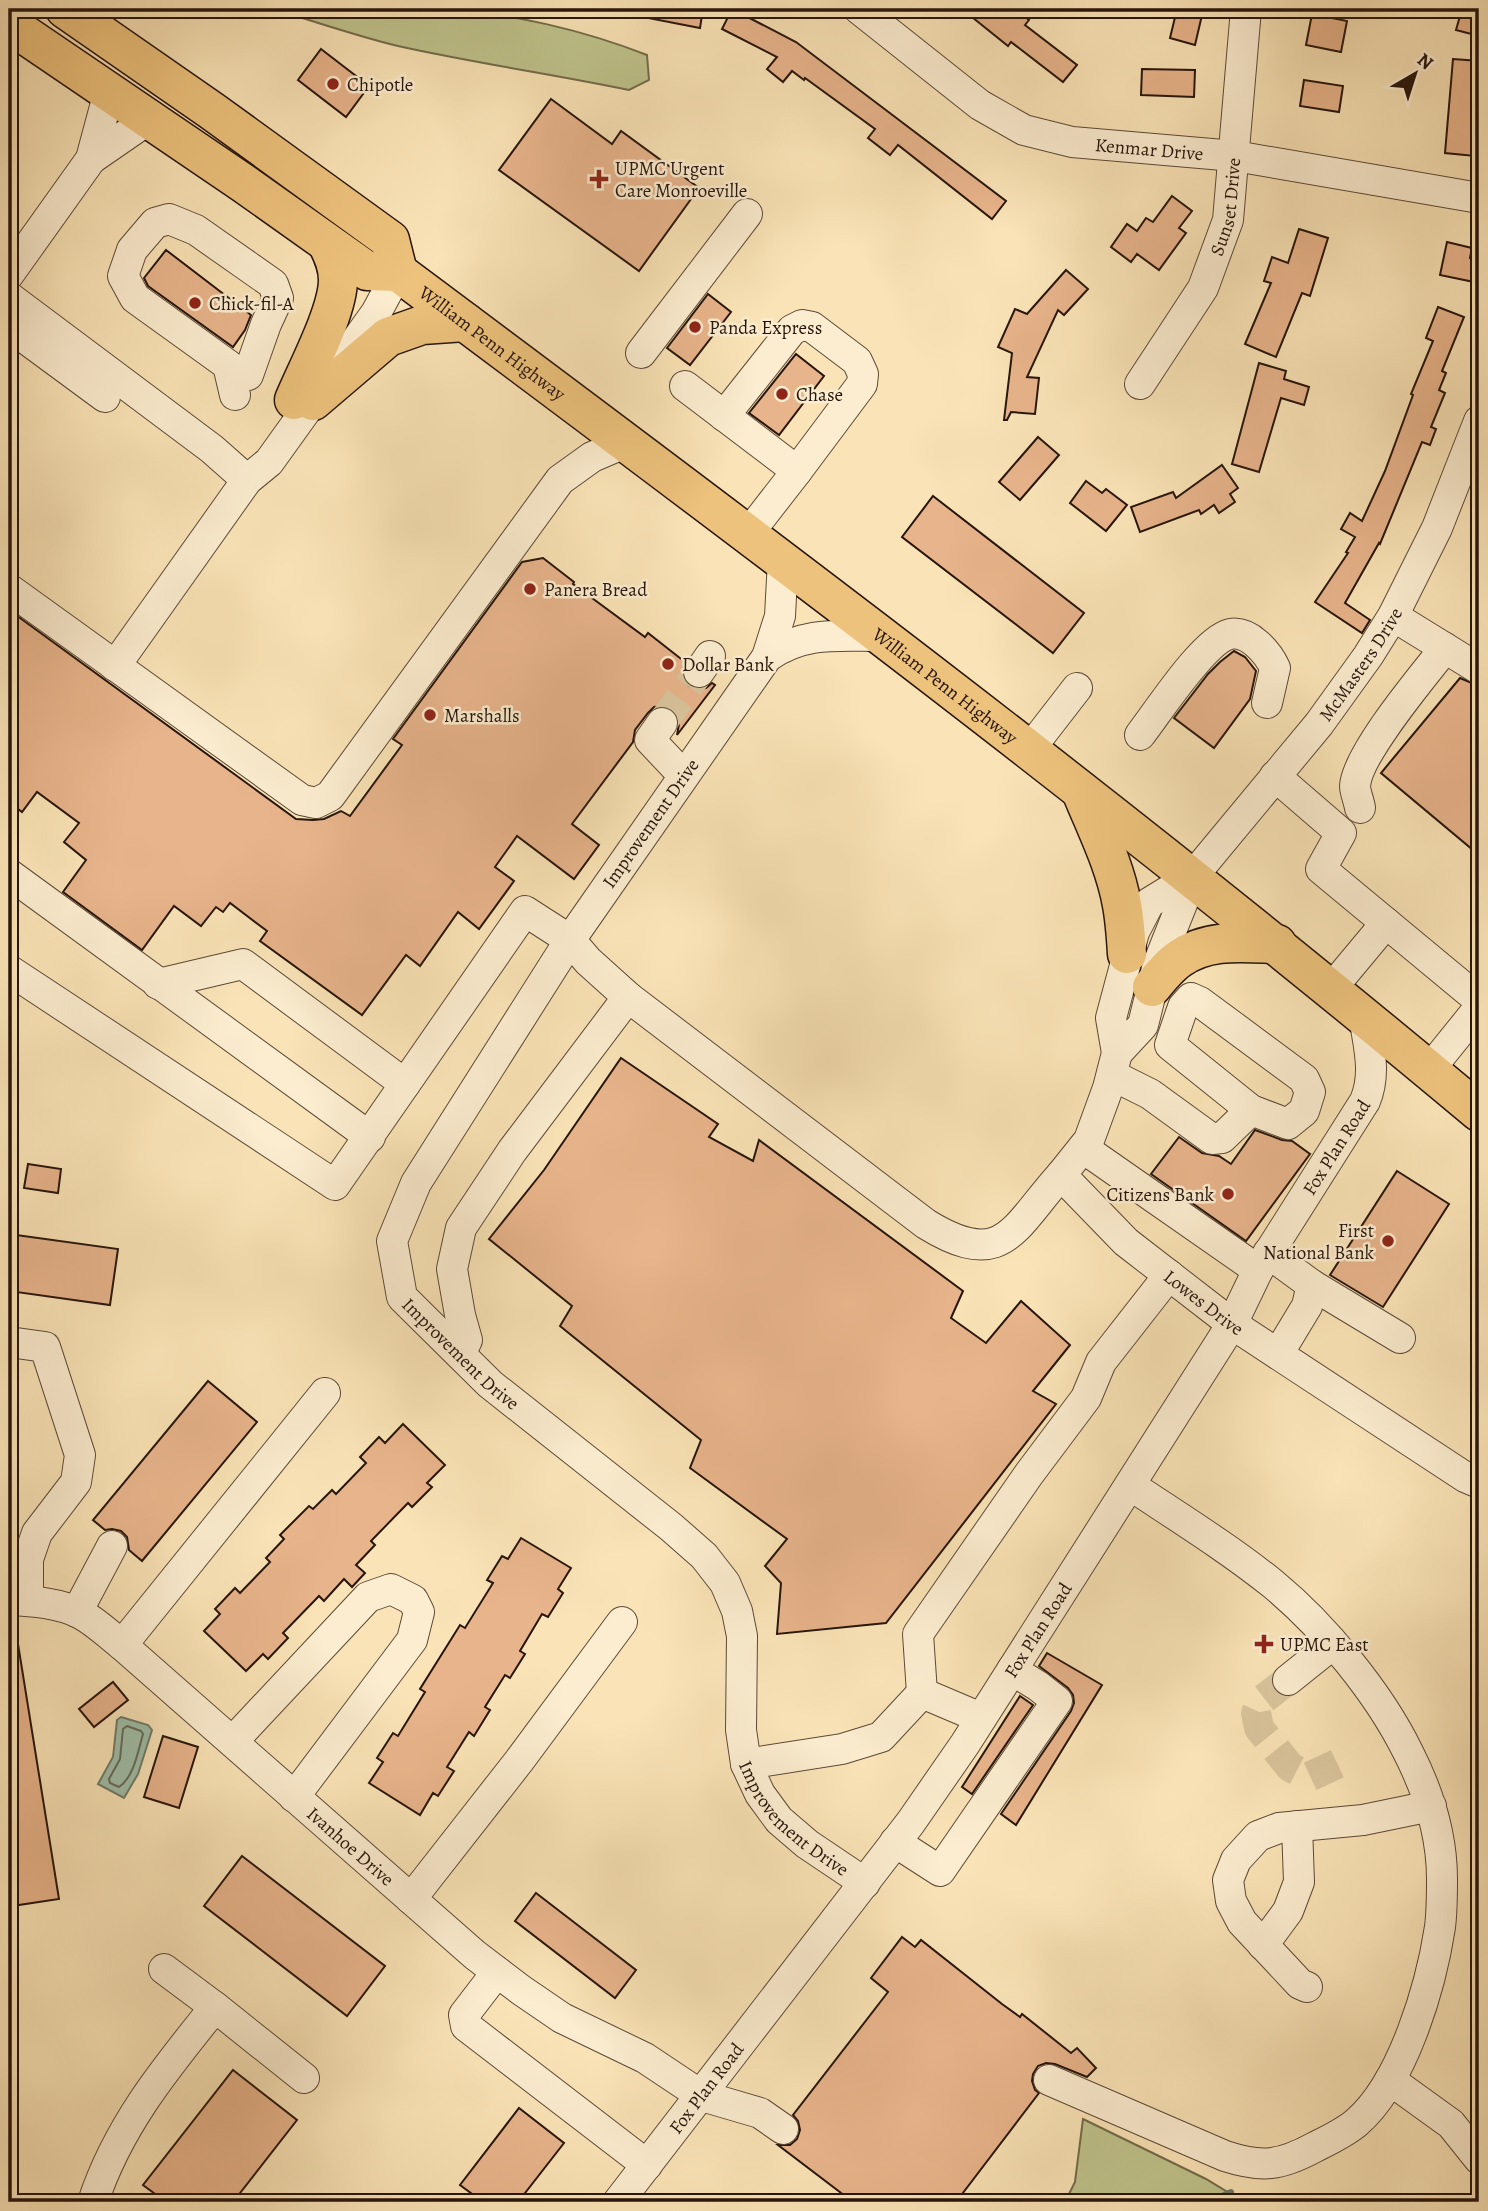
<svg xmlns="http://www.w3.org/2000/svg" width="1488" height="2211" font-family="Alegreya,serif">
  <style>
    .green { fill: #c0c48d; stroke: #746c4c; stroke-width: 2 }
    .water { fill: #9fbfa9; stroke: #6f7b6a; stroke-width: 2 }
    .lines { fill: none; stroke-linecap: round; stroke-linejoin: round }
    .shore { stroke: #636a5a; stroke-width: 2 }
    .stream { stroke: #6f7b6a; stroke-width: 6 }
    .building { fill: #e8b48b; stroke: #27150c; stroke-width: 2 }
    .minor-tunnel { stroke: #dac59d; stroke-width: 30; stroke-dasharray: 30 15; stroke-linecap: butt }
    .minor-casing { stroke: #5c4937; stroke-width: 32 }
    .highway-casing { stroke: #27150c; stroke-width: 41 }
    .minor { stroke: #fcedd0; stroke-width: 30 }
    .highway { stroke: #edc27c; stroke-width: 38 }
    .poi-dot { fill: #8f2418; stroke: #fcedd0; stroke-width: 2.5 }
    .labels { text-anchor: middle; stroke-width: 5; stroke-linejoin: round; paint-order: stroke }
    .poi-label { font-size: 19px; fill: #27150c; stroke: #fcedd0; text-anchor: start }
    .street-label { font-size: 19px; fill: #27150c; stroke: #fcedd0 }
  </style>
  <rect width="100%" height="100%" fill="#fae4b7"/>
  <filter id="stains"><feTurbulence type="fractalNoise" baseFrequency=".00286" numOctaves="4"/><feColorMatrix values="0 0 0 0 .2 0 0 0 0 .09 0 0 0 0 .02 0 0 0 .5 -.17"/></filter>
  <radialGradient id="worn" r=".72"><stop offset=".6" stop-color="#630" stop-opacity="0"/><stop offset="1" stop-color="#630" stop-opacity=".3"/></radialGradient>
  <g class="green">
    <path d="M291,9C341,9 392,6 442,9C508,12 586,31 647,55L649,80L629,90C552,74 474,63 398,46C361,37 325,25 290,14Z"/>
    <path d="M1083,2119L1206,2179L1244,2202H1065L1075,2182Z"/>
  </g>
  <path class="water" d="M121,1717L148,1725L152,1730L138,1774L124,1798L98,1784L113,1757L117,1720Z"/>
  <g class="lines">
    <path class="shore" d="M127,1726L141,1731L143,1734C138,1751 134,1777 119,1787L110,1783L109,1779L120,1759L123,1729Z"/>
    <path class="stream" d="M1208,2202L1231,2192"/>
  </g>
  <g class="building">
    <path d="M643,9H703L700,28L643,17Z"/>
    <path d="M732,9L796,42L1006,201L992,219L898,145L890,155L868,138L875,129L805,78L804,80L792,71L783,82L767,69L777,57L722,29Z"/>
    <path d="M962,9H1016L1029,20L1025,25L1077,65L1063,82L1011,42L1008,46Z"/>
    <path d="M1177,9L1202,15L1195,45L1170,38Z"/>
    <path d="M1462,9H1479V36L1456,30Z"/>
    <path d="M1312,14L1347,21L1341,52L1306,45Z"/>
    <path d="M321,49L369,86L346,117L298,80Z"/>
    <path d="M1453,59L1479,61L1476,114L1479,115L1475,156L1445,153Z"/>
    <path d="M1142,69L1195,70L1194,97L1141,95Z"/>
    <path d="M1304,80L1343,86L1339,112L1300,106Z"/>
    <path d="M551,99L612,144L621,131L699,188L639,271L499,170Z"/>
    <path d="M1172,196L1192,211L1179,228L1186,233L1159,270L1137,254L1131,262L1111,247L1127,224L1137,231L1146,218L1153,222Z"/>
    <path d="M1299,229L1328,238L1310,296L1302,293L1276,357L1245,344L1271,283L1264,281L1272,257L1288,263Z"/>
    <path d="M1447,242L1472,248L1470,258L1478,260L1474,282L1440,275Z"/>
    <path d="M166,250L251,315L245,330L233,347L148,286L144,278Z"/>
    <path d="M1066,270L1088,289L1064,315L1058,310L1027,377L1039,378L1035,414L1011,412L1007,420H1004L1012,353L998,347L1015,309L1027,314Z"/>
    <path d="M708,294L731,312L690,365L667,348Z"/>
    <path d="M1438,307L1464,317L1442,371L1446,373L1439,390L1445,393L1431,427L1436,429L1430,445L1422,442L1380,544L1379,543L1345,603L1370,620L1362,633L1315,602L1348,553L1346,552L1355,537L1341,529L1350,513L1362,521L1385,471L1413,395L1411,394L1433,341L1426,338Z"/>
    <path d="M796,354L824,376L779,435L749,413Z"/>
    <path d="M1259,363L1286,371L1284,379L1309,387L1304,405L1281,398L1259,472L1232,464Z"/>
    <path d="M1038,437L1059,455L1020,500L999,482Z"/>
    <path d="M1222,465L1238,488L1230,494L1235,502L1219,513L1214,505L1201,514L1199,510L1140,532L1131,507L1173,492L1176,498Z"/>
    <path d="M1086,481L1102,493L1106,489L1127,505L1106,531L1070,503Z"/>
    <path d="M933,496L1084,613L1053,653L902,537Z"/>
    <path d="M543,558L574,582L573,584L645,637L648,633L685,662L682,671L683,679L689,686L698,689L706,688L712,683L715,685L677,735L679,724L678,715L673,709L663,706L654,707L648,713L635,730L633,742L572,824L599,845L574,879L517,836L495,867L514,881L479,929L458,912L420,966L406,955L362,1015L260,941L267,931L230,903L223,912L216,907L201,926L174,906L142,950L63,892L86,860L64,842L79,823L37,792L22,812L9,802V610L296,819L313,820L324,819L341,811L350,816L402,745L393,739L522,562Z"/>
    <path d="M1234,651L1245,657L1256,671L1250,699L1214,748L1174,718L1208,674L1220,662Z"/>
    <path d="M1460,678L1479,686V855L1381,773Z"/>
    <path d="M621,1058L718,1124L709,1137L753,1161L759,1140L963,1291L951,1318L986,1343L1021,1301L1070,1345L1033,1391L1056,1404L886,1623L777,1634L781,1583L765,1566L787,1539L690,1468L701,1440L560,1326L572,1306L489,1239L544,1170Z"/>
    <path d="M1255,1130L1282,1140L1292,1141L1310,1154L1246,1241L1151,1174L1179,1137L1202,1153L1219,1156L1231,1164Z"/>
    <path d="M28,1164L61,1169L58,1193L24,1188Z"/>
    <path d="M1397,1171L1449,1204L1383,1307L1330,1275Z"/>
    <path d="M9,1234L118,1249L110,1305L9,1291Z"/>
    <path d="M208,1381L257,1422L142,1561L129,1550L127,1537L121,1531L112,1529L105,1530L93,1520Z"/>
    <path d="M403,1424L445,1465L427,1483L432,1487L412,1507L408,1503L371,1541L375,1545L356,1565L365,1573L352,1587L344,1579L324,1601L319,1596L283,1633L288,1638L268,1659L263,1654L246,1671L204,1631L220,1614L215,1609L235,1588L240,1593L270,1562L266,1558L284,1539L280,1535L309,1506L313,1509L332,1490L336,1494L366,1463L360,1457L379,1437L385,1443Z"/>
    <path d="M521,1538L571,1568L558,1589L563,1593L548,1617L542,1614L520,1651L525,1654L510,1678L505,1675L485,1707L490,1710L474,1736L469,1732L447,1767L454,1771L438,1796L433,1793L420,1815L369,1783L383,1762L377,1758L393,1733L398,1736L425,1692L420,1689L460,1625L465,1628L493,1583L487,1580L502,1556L508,1559Z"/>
    <path d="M18,1644L59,1899L12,1906L9,1887V1645Z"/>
    <path d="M1047,1653L1102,1685L1016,1825L1001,1814L1071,1711L1074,1703L1073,1695L1068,1688L1039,1666Z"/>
    <path d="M113,1682L128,1700L94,1727L79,1709Z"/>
    <path d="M1020,1696L1033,1705L972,1794L962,1787Z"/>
    <path d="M163,1736L198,1747L179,1808L144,1797Z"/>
    <path d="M242,1856L385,1966L347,2016L204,1906Z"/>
    <path d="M536,1893L636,1970L615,1998L515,1921Z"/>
    <path d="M902,1937L915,1947L921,1940L1002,2004L1020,2017L1022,2014L1071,2053L1077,2048L1096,2068L1087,2077L1055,2064L1046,2063L1038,2066L1033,2074L1032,2081L1035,2090L1039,2093L956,2202H853L778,2145H790L797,2139L800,2130L798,2121L793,2115L888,1992L871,1978Z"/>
    <path d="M233,2070L297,2120L233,2202H166L143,2185Z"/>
    <path d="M519,2108L564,2143L518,2202H483L460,2185Z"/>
  </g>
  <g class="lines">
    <g class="minor-tunnel">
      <path d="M662,723L699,672"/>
      <path d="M1288,1680L1262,1700L1256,1713L1259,1728L1290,1767L1309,1777L1341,1762"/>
    </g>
    <g class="minor-casing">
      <g id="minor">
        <path id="s1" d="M859,9L980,105L1024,130L1072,142L1235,156L1479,198"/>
        <path d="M91,159L149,119"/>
        <path d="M9,274L91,159L109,92"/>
        <path d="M9,297L212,449L247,480"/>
        <path d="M14,330L105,397"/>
        <path d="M641,353L747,214"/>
        <path id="s2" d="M1140,384L1203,288L1228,220L1246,9"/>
        <path d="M685,386L797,471L748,534"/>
        <path d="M235,395L228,365L135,298L123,276L132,250L155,223L169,219L196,230L273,284L278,298L266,324L248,375"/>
        <path d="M724,416L792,330L802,325L812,327L857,361L863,374L862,384L797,471"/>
        <path id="s3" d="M783,560L780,616L767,657L570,940L416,1183L392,1241L402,1297L490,1384L671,1527L704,1556L725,1583L737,1611L742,1636L741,1730L746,1764L760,1794L779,1820L807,1844L865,1883"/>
        <path d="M9,589L302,800L316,803L330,796L560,480L592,457L627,442"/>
        <path d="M1393,616L1479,669"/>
        <path d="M767,657C804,631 838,636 881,636"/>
        <path d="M115,666L247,480L269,462L376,313L398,272"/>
        <path d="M699,672L710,656"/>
        <path d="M662,723L650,740L683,775"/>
        <path d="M1140,735C1158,712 1204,640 1230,634C1249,630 1268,653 1275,668L1267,703"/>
        <path d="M1029,750L1077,688"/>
        <path d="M1275,776L1341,833L1321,869L1479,1000"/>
        <path d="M1360,808C1359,801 1355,792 1355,786C1357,754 1423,676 1445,648"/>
        <path d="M9,874L370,1137"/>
        <path id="s4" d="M1193,876L1149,903L1134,932L1111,1018L1117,1053L1108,1088L1089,1140L1061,1175L1126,1242L1232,1324L1465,1477L1479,1483"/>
        <path d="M9,970L335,1185L525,911L570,940L588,961L628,997L926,1224C1004,1272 1013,1228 1061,1175"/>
        <path d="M158,984L243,964L405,1084"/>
        <path d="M1331,989L1386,923"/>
        <path d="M1191,998L1200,1002L1304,1079L1310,1092L1304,1111L1288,1124L1251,1110L1170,1045L1183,1007Z"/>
        <path id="s5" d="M1117,1053L1143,1025L1158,964L1193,876L1319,724L1368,656L1393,616L1437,528L1479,421"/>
        <path d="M1429,1070L1479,1008"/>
        <path d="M1112,1075L1150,1094L1212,1139L1222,1138L1251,1110"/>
        <path d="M1083,1148L1258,1270"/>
        <path d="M1268,1253L1312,1285L1400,1338"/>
        <path d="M9,1342L45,1347L80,1455L76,1482L37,1533L28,1559V1601"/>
        <path d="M460,1354L467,1340L460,1315L452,1269L461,1228L512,1151L628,997"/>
        <path d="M1278,1354L1307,1306L1312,1285"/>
        <path id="s6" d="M9,1600C32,1601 60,1603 81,1614C96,1622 109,1635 122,1645L475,1955L521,1990L562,2018L645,2058L702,2096L760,2113L783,2129"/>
        <path d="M77,1612L112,1546"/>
        <path d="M122,1645L325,1393"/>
        <path d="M1288,1680L1333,1644"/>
        <path d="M981,1718L922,1693L918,1634L1029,1474L1086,1398L1101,1362L1169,1275"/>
        <path d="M233,1741L368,1597L391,1589L413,1600L419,1612L412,1640L294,1797"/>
        <path d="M746,1764L842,1749L881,1737L922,1693"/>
        <path d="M895,1842L940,1871L1057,1701L1038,1686L1012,1670"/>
        <path d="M411,1899L519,1761L622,1622"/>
        <path d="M1263,1945L1288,1911L1299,1882L1297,1826"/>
        <path d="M164,1969L215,2007"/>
        <path d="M497,1972L464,2015L466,2026L647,2165"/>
        <path d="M1307,1987L1300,1984L1242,1922L1231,1901L1228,1880L1236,1860L1258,1836L1279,1828L1363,1820L1431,1806"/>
        <path d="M1049,2080L1225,2156C1262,2168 1280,2166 1315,2147C1329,2140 1344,2133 1356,2123C1403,2083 1431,1986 1440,1927C1442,1911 1442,1894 1442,1879C1442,1835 1428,1791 1408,1752C1379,1693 1324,1626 1273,1584C1228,1548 1178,1517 1130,1485"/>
        <path d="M1390,2080L1451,2124L1479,2159"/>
        <path d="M93,2202C118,2126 165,2069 215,2007L304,2078"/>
        <path id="s7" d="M618,2202L911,1822L965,1744L1232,1324L1258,1270L1365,1101C1377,1072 1368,1045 1364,1015"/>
      </g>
    </g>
    <g class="highway-casing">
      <g id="highway">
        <path d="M65,9L212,111L390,240L398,272"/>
        <path id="s8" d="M9,24L243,183L367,271L398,272C764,545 1129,819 1479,1112"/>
        <path d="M294,400C307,369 338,311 338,280C338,266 333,255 327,243"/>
        <path d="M313,401L388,337L422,325L465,322"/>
        <path d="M1081,791C1096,828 1115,865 1122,905C1125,921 1126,937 1127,954"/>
        <path d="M1152,987C1160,977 1169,966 1179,959C1208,938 1244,943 1277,944"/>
      </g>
    </g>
    <use href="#minor" class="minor"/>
    <use href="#highway" class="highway"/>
  </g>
  <g class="poi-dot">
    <circle cx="333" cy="84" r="7"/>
    <path d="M595.5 168.5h7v7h7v7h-7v7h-7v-7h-7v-7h7z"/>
    <circle cx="195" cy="303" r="7"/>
    <circle cx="695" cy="327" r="7"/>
    <circle cx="782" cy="394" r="7"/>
    <circle cx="530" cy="589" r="7"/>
    <circle cx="668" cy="664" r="7"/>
    <circle cx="430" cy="715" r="7"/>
    <circle cx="1228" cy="1194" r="7"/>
    <circle cx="1388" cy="1241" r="7"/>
    <path d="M1260.5 1633.5h7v7h7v7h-7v7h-7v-7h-7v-7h7z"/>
  </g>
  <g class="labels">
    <g class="poi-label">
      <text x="347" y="91">Chipotle</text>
      <text x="615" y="175">UPMC Urgent<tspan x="615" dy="22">Care Monroeville</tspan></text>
      <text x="209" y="310">Chick-fil-A</text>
      <text x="709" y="334">Panda Express</text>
      <text x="796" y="401">Chase</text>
      <text x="544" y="596">Panera Bread</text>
      <text x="682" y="671">Dollar Bank</text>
      <text x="444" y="722">Marshalls</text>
      <text x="1214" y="1201" text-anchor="end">Citizens Bank</text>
      <text x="1374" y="1237" text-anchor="end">First<tspan x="1374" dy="22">National Bank</tspan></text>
      <text x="1280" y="1651">UPMC East</text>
    </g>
    <g class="street-label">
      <text dy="7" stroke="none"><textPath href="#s1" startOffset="332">Kenmar Drive</textPath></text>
      <text dy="7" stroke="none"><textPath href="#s2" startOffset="200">Sunset Drive</textPath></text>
      <text dy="7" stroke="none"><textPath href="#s8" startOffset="584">William Penn Highway</textPath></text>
      <text dy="7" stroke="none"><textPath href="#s5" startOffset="466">McMasters Drive</textPath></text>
      <text dy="7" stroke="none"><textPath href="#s8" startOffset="1152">William Penn Highway</textPath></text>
      <text transform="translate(650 823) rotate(-55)" y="7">Improvement Drive</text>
      <text dy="7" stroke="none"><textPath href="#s7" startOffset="1278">Fox Plan Road</textPath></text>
      <text dy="7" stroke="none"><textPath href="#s4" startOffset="537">Lowes Drive</textPath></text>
      <text dy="7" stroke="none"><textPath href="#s3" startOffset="933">Improvement Drive</textPath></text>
      <text dy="7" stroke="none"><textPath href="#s7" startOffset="710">Fox Plan Road</textPath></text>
      <text dy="7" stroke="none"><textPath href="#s3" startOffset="1542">Improvement Drive</textPath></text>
      <text dy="7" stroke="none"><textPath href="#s6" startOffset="430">Ivanhoe Drive</textPath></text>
      <text dy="7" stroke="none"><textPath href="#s7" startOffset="144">Fox Plan Road</textPath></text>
    </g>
  </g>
  <rect width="1488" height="2211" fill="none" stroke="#fae4b7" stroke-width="35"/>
  <rect x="10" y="10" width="1467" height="2190" fill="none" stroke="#27150c" stroke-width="3.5"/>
  <rect x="18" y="18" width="1453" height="2176" fill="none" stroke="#27150c" stroke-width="2"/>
  <g transform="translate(1415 74) rotate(39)" stroke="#fcedd0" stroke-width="5" paint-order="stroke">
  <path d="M0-5L12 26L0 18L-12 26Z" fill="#27150c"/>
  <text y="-10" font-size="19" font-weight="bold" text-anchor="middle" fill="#27150c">N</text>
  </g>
  <rect width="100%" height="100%" filter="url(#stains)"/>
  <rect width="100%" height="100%" fill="url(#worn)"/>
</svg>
